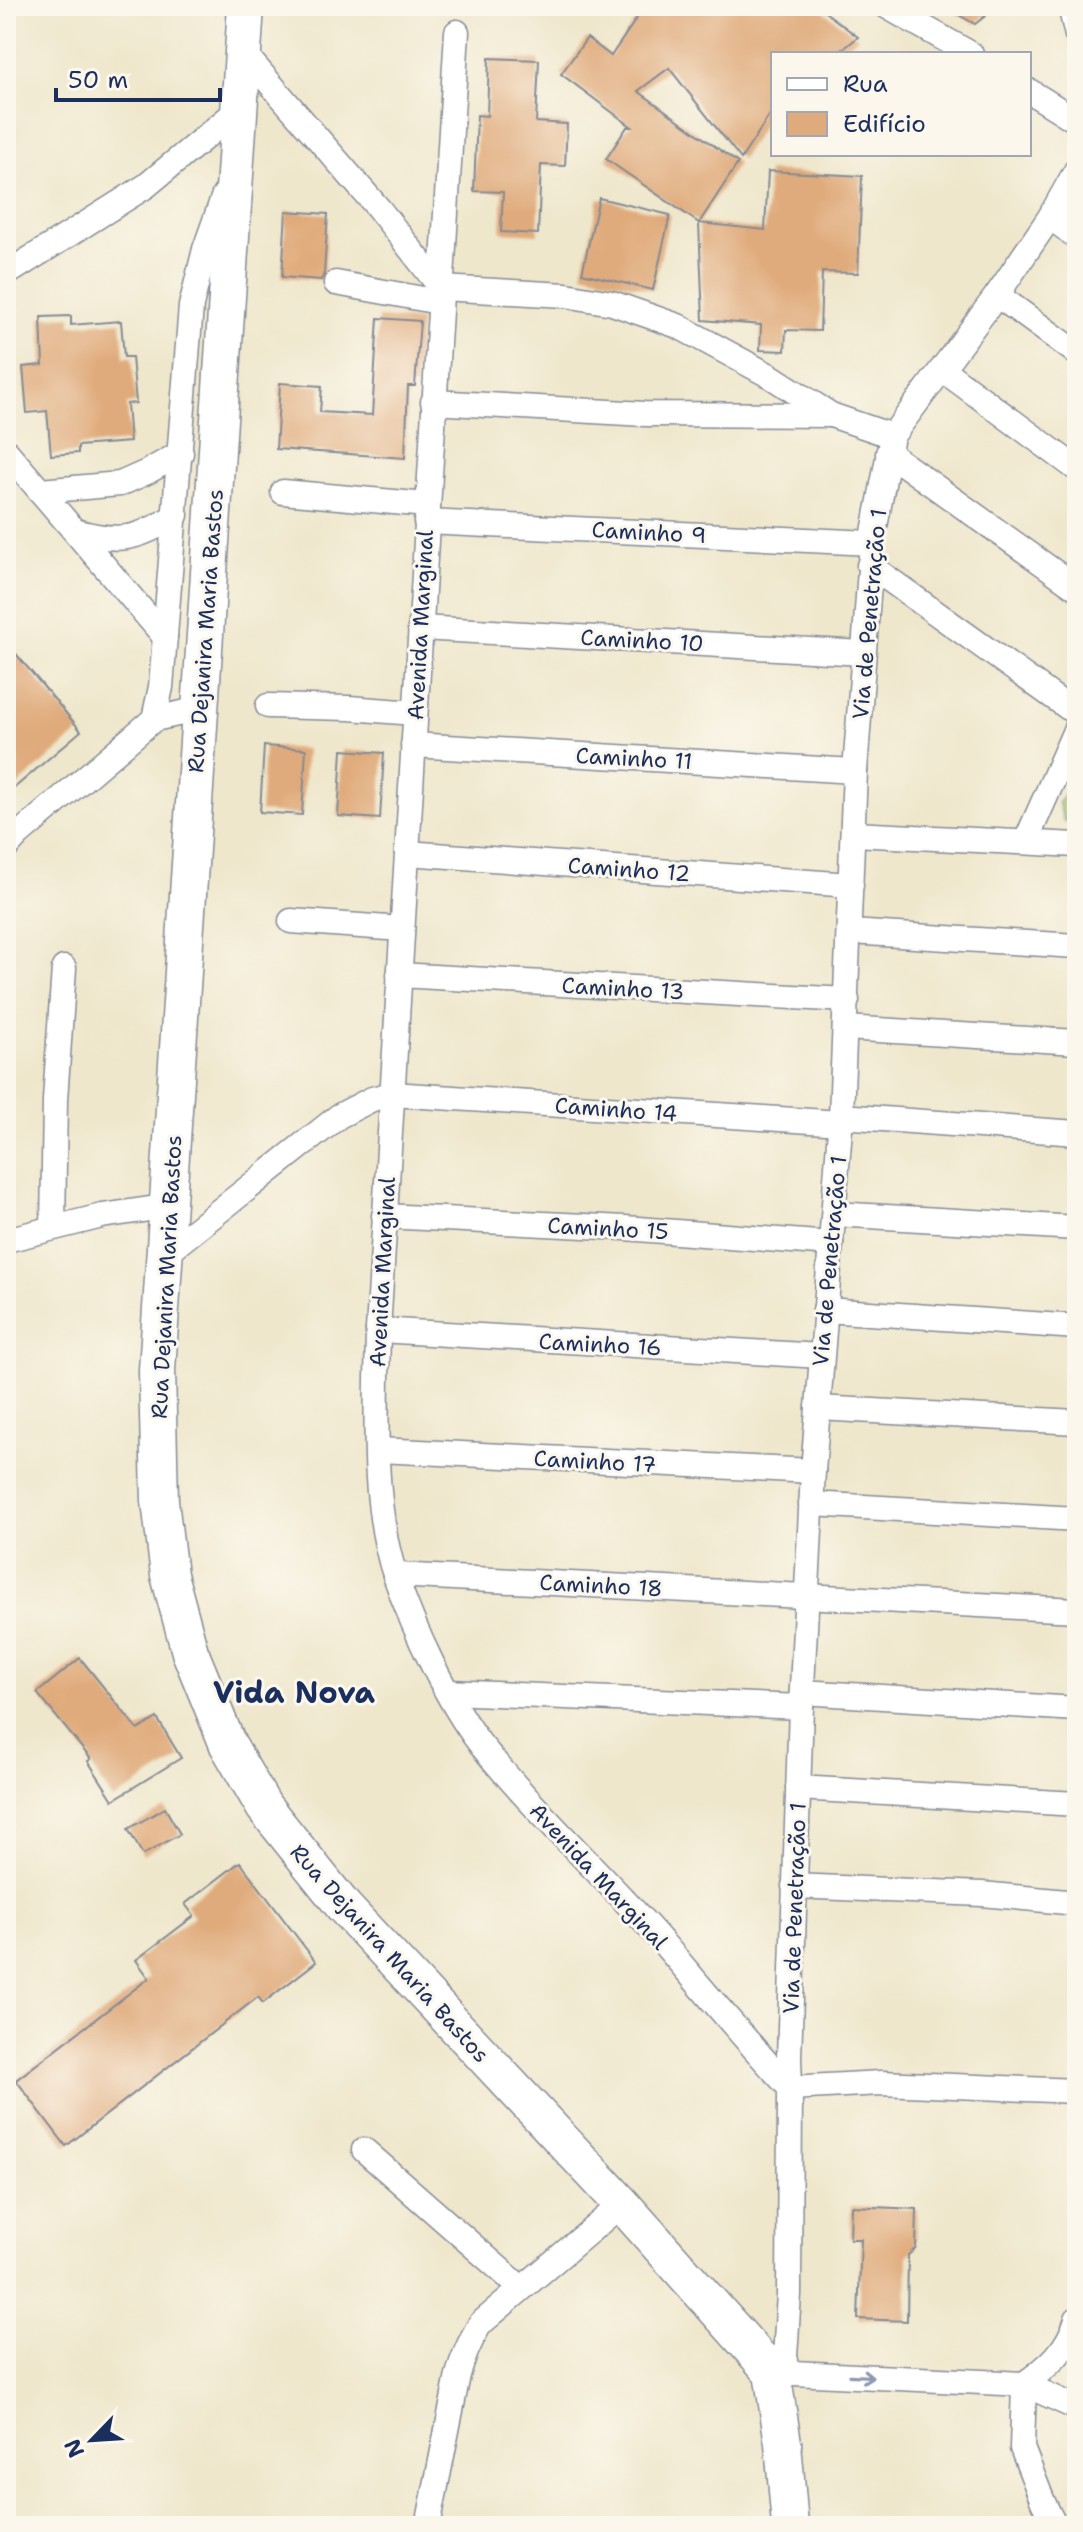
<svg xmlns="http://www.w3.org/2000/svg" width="1083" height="2532" font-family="'Shantell Sans',sans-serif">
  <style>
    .green { fill: #b2d178; stroke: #66806b; stroke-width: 2 }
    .building { fill: #e0ab7c }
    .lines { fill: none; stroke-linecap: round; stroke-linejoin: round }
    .minor-casing { stroke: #858b95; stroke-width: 27 }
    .secondary-casing { stroke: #858b95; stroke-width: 39 }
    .minor { stroke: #fff; stroke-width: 24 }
    .secondary { stroke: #fff; stroke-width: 36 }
    .oneway { stroke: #8d97ae }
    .labels { text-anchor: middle; stroke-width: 6; stroke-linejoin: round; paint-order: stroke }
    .street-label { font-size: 22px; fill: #1b2f5e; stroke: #fbf7ec }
    .district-label { font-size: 30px; font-weight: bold; fill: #1b2f5e; stroke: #fbf7ec }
  </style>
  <rect width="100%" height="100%" fill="#fbf7ec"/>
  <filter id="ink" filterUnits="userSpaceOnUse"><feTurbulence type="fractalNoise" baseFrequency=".0125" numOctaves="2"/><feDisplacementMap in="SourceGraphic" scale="16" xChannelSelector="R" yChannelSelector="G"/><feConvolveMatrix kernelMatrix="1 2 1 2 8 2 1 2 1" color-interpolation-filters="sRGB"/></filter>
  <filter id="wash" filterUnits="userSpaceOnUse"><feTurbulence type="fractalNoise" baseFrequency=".006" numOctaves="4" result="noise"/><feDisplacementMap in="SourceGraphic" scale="32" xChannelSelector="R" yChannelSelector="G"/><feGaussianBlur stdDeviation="1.8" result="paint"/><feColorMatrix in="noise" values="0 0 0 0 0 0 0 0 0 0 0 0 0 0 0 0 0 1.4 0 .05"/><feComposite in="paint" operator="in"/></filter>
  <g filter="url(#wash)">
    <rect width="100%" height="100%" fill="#efe7cc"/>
    <path class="green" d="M1077,772V822L1064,821L1059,803Z"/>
    <g id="blocks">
      <g class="building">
        <path d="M645,6H817L858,37L837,54H773V110L741,159L669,68L638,91L738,163L699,223L606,159L627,127H632L561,74L587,38L611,56Z"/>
        <path d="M943,6H998L975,24Z"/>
        <path d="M489,58L539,60L536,122L567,124L565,166L541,165L538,234L501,232L503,192L474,191L477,115L487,116Z"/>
        <path d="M768,171L862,176L858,273L822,272L820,331L786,330L785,351L760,350L761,325L703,320L699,223L765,230Z"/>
        <path d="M599,198L670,215L653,290L582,273Z"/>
        <path d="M286,211L328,214L324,274L321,280L282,277Z"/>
        <path d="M71,316V325L121,321L124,357H132L136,403L127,404L130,442L78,446V453L51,455L47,411L27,413L23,367L43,365L41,317Z"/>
        <path d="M378,318L420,321L415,386H408L405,458L276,449L280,383L322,386L320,412L372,415Z"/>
        <path d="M6,642L81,731L6,795Z"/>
        <path d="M264,746L306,749L302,815L260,812Z"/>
        <path d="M342,750L384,753L380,819L338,816Z"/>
        <path d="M80,1658L138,1730L157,1718L181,1758L113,1800L88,1761L91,1759L37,1693Z"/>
        <path d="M165,1808L180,1834L143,1855L128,1829Z"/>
        <path d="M240,1862L316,1962L263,2003L258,1997L66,2146L16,2080L149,1978L136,1960L194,1916L185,1904Z"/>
        <path d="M851,2206L917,2209L916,2248L908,2255L907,2321L858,2319L861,2239H850Z"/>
      </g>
    </g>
  </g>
  <g filter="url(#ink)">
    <use href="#blocks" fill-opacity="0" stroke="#858b95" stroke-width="2"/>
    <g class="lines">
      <g class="minor-casing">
        <g id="minor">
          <path d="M886,6L971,54"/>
          <path d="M1070,6L1077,35"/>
          <path d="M457,32L378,1330C377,1408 370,1503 396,1578C414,1630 447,1701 481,1745C536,1813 600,1872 658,1937C702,1988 744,2039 790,2088L789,2294L784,2372"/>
          <path d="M243,52L379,209L441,288L566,295L612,303L678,326L772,377L831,415L892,436"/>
          <path d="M1029,91L1077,121"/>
          <path d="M1077,169L1050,217L997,295L892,436L872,543L855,771L841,1116L813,1471L801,1707L789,2057L790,2088L881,2083L1077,2091"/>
          <path d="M1050,217L1077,237"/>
          <path d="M6,274L146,186L239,109"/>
          <path d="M336,283L439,302"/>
          <path d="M997,295L1077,353"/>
          <path d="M943,370L1077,469"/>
          <path d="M433,402L645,414L831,415"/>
          <path d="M6,451L165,637"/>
          <path d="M888,453L1077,588"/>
          <path d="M40,491L120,484L147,472L181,453"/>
          <path d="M283,492L427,505"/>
          <path d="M426,522L872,543"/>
          <path d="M75,531C119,543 138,540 176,515"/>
          <path d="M869,565L1077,714"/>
          <path d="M420,628L863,653"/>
          <path d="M268,706L349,708L415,713"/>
          <path d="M154,719L201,709"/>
          <path d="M413,745L855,771"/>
          <path d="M853,834L1077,845"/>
          <path d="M1026,841L1077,726"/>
          <path d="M6,848L18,835L154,719L161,687L191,306L205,249L224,195"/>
          <path d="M407,853L851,885"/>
          <path d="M291,921L402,929"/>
          <path d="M850,932L1077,946"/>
          <path d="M399,975L847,1000"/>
          <path d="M845,1028L1077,1042"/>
          <path d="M841,1116L1077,1133"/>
          <path d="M834,1214L1077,1228"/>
          <path d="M384,1216L625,1228L831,1244"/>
          <path d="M53,1227L55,1100L64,968"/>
          <path d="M6,1240L102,1216L170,1206"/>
          <path d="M166,1253L339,1116L372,1099L392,1094L841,1123"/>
          <path d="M825,1310L1077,1327"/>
          <path d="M378,1330L821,1356"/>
          <path d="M818,1408L1077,1422"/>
          <path d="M378,1450L813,1471"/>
          <path d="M811,1504L1077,1519"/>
          <path d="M395,1575L1077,1610"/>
          <path d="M448,1692L801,1707"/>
          <path d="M802,1692L1077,1709"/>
          <path d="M798,1788L1077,1804"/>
          <path d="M794,1886L982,1894L1077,1903"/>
          <path d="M364,2150L521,2288"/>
          <path d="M772,2372L1024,2384L1077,2408"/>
          <path d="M1024,2384L1022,2448L1043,2502L1055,2526"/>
          <path d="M1024,2384C1049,2366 1068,2350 1077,2319"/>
          <path d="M428,2526L458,2375C463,2356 470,2341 480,2324L622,2204"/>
        </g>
      </g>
      <g class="secondary-casing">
        <path id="secondary" d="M246,6L157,1370L160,1501L169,1575L190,1652L228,1745L264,1807L344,1907L622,2204L772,2372L783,2443L790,2526"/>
      </g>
      <use href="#minor" class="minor"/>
      <use href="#secondary" class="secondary"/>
    </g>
    <defs><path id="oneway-shaft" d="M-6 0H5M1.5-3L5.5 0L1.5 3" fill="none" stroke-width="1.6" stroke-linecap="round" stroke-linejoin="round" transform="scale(2)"/></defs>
    <use class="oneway" href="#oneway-shaft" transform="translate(861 2376) rotate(3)"/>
  </g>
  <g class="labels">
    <g class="street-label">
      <text transform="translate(649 532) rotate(3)" y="8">Caminho 9</text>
      <text transform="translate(869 614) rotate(-85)" y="8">Via de Penetração 1</text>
      <text transform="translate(420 625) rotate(-87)" y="8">Avenida Marginal</text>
      <text transform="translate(205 631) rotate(-86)" y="8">Rua Dejanira Maria Bastos</text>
      <text transform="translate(642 640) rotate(3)" y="8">Caminho 10</text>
      <text transform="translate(634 758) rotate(3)" y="8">Caminho 11</text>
      <text transform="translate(629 869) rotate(4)" y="8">Caminho 12</text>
      <text transform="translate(623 988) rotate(3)" y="8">Caminho 13</text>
      <text transform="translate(616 1109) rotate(4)" y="8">Caminho 14</text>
      <text transform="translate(608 1228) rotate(3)" y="8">Caminho 15</text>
      <text transform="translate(829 1261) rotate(-85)" y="8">Via de Penetração 1</text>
      <text transform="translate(382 1272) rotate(-87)" y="8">Avenida Marginal</text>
      <text transform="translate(166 1277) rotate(-87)" y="8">Rua Dejanira Maria Bastos</text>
      <text transform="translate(600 1344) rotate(3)" y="8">Caminho 16</text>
      <text transform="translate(595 1461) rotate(3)" y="8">Caminho 17</text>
      <text transform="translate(601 1585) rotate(3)" y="8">Caminho 18</text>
      <text transform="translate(599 1876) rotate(47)" y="8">Avenida Marginal</text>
      <text transform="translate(794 1908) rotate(-88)" y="8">Via de Penetração 1</text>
      <text transform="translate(390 1953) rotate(48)" y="8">Rua Dejanira Maria Bastos</text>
    </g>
    <g class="district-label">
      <text x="294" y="1703">Vida Nova</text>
    </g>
  </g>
  <rect width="1083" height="2532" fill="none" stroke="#fbf7ec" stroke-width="32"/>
  <rect x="771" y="52" width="260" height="104" fill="#fbf7ec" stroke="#a1a7b3" stroke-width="2"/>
  <rect x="787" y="78" width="40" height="12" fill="#ffffff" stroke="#a1a7b3" stroke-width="2"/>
  <text x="843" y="92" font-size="24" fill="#1b2f5e">Rua</text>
  <rect x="787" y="112" width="40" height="24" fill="#e0ab7c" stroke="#a1a7b3" stroke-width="2"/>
  <text x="843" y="132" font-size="24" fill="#1b2f5e">Edifício</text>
  <g transform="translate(92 2440) rotate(245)" stroke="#fbf7ec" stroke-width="6" paint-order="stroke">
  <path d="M0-6L14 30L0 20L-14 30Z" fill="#1b2f5e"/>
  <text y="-12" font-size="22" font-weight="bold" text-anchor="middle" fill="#1b2f5e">N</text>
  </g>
  <path d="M56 88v12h164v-12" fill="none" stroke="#1b2f5e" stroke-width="4"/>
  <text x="68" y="88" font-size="24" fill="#1b2f5e" stroke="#fbf7ec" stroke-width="6" paint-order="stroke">50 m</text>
</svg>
